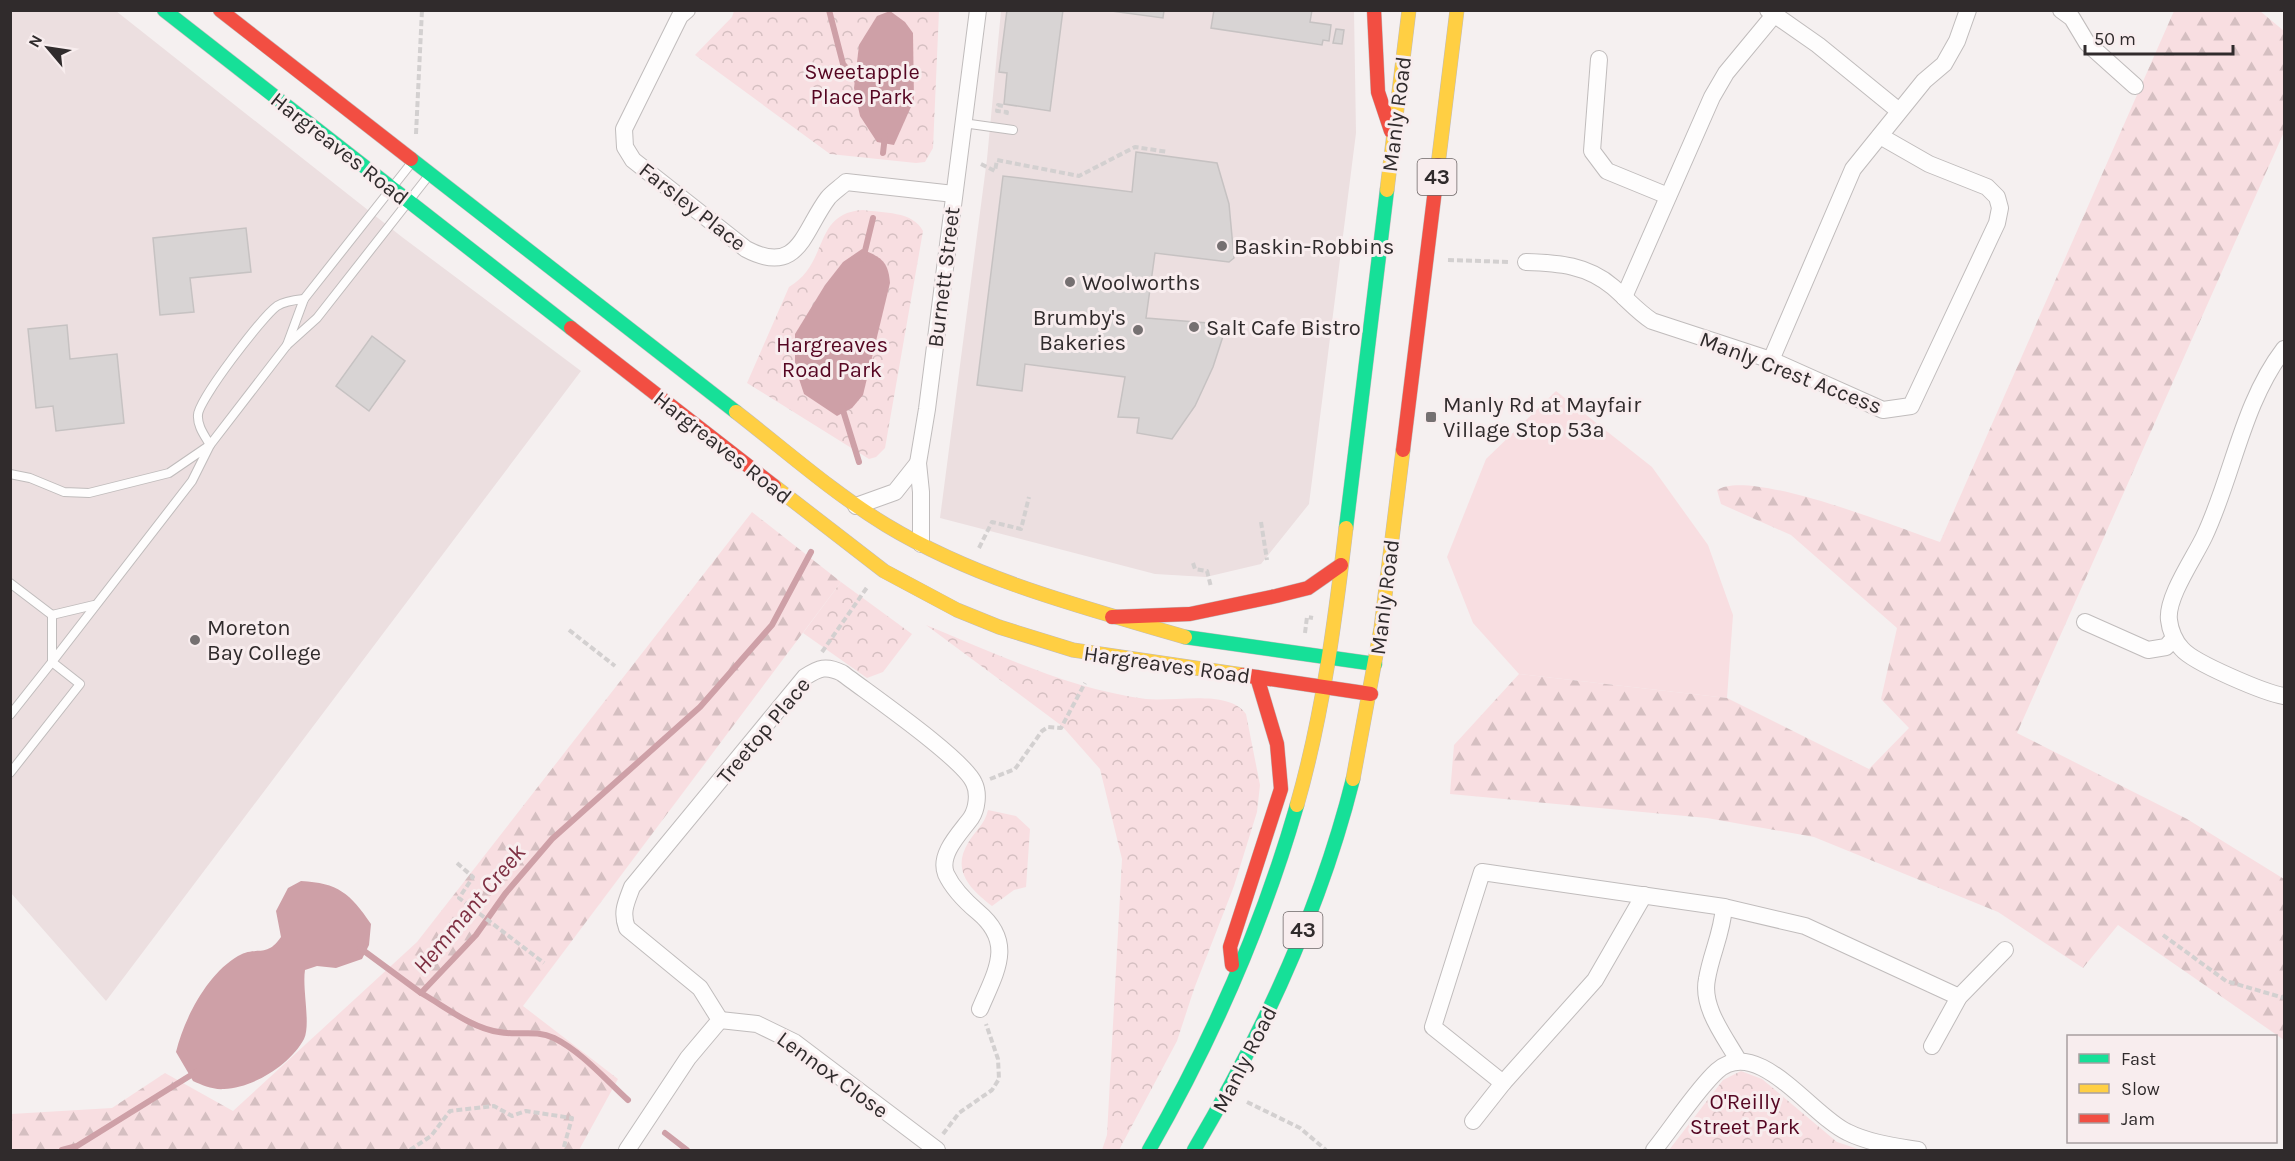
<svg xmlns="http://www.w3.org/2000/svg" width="2295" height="1161" font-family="Karla,sans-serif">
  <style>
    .built { fill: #ecdfe0 }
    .grass { fill: #f8dee1 }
    .forest { fill: url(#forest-firs) }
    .park { fill: url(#park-crowns) }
    .water { fill: #cea0a7 }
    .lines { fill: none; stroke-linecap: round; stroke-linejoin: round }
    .stream { stroke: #cea0a7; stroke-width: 6 }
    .building { fill: #d8d4d4; stroke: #c6c2c2; stroke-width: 1.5 }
    .lane-casing { stroke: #c0bcbc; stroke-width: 10 }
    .street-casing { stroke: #c0bcbc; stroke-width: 18 }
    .fast-casing { stroke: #c0bcbc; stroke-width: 15 }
    .slow-casing { stroke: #c0bcbc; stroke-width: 15 }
    .jam-casing { stroke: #c0bcbc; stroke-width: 15 }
    .path { stroke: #d3d0d0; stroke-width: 4; stroke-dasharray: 6 3; stroke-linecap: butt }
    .lane { stroke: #fefdfd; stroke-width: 8 }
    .street { stroke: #fefdfd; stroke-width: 16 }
    .fast { stroke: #16e098; stroke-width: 14 }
    .slow { stroke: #ffcf43; stroke-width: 14 }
    .jam { stroke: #f24e42; stroke-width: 14 }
    .poi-dot { fill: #757071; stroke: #f8edee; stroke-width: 2 }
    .labels { text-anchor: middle; stroke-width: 6; stroke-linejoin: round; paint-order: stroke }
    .shield { fill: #f8edee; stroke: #6c6566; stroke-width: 1.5 }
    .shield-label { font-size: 21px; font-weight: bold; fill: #302b2c }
    .park-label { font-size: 22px; fill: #550622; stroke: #f8edee }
    .street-label { font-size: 22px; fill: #302b2c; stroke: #f8edee }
    .poi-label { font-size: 22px; fill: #302b2c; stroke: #f8edee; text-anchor: start }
    .water-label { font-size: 24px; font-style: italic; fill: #7e2f42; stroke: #f8edee }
  </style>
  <defs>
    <pattern id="forest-firs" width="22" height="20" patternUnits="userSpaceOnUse" patternTransform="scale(1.5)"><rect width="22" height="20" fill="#f8dee1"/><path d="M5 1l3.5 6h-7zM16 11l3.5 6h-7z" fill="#d5bfc1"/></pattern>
    <pattern id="park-crowns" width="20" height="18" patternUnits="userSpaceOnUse" patternTransform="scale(1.5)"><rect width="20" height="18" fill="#f8dee1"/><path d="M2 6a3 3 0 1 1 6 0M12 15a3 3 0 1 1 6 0" fill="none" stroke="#d5bfc1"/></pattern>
  </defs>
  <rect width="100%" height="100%" fill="#f5f0f0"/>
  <g class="built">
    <path d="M10,11H116L402,237L581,371L106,1001L11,893Z"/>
    <path d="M1001,11H1354L1356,133L1309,504L1261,564L1206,577L1155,574L940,518L987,159Z"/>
  </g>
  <path class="grass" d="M1556,391L1652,467L1708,545L1733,615L1727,698L1519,674L1473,623L1447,557L1486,459Z"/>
  <g class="forest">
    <path d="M2174,11H2260L2284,31V132L2017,733L2187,819L2284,879V1040L2118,925L2083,968L1998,912L1814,837L1707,818L1450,794L1454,745L1519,674L1727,698L1869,769L1909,728L1881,699L1897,628L1791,535L1721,504L1717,490C1750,468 1899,528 1940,542Z"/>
    <path d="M752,512L841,582L523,1006L618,1079L579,1150H11V1114L112,1108L165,1073L233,1111L417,942Z"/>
  </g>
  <g class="park">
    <path d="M734,11H939L933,148L925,162L916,163L830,154L695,55L732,17Z"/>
    <path d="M863,210C883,213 913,211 923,231L885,448L876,457L869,459L747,383L789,287C830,263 812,213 863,210Z"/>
    <path d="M841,582L912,634L883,672L867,678L803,633Z"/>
    <path d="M926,625C997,654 1069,689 1146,699C1174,702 1229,689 1246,714L1260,785L1257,812L1234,886L1194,989L1177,1041L1119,1150H1102L1107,1135L1122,859L1100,769L1062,726Z"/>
    <path d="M988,810L1016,816L1030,829L1026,887L1014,890L992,906C971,890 951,871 968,843C975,831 985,824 988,810Z"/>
    <path d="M1741,1071L1762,1079L1837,1142L1861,1150H1669L1723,1080Z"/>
  </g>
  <g class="water">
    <path d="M890,11L905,22L913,33L914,100L894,145L877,142L860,116L854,88L859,45L877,16Z"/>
    <path d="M862,249C882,258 888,261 890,283L863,395L852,408L837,416L804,394L795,367V334L825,285L843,262Z"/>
    <path d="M301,881C338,883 350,893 371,924L369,945L362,959L336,968L317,966L305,970C302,989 311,1024 304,1039C290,1065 253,1088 224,1089C213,1090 202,1085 193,1081L176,1052C184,1019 207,974 238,956C257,945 266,959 281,937L276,911L288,888Z"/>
  </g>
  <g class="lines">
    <g class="stream">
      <path d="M829,10L843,64L859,83"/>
      <path d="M883,153L885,136"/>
      <path d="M863,259L873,218"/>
      <path d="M842,407L859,462"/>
      <path d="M360,948L421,993L476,935L505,894L552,839L700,707L772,625L811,552"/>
      <path d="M421,993C446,1007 471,1028 499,1032C518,1036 535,1029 554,1038C582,1052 605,1079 628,1100"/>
      <path d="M665,1133L687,1150"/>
      <path d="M62,1150L77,1146L196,1072"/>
    </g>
  </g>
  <g class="building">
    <path d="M1007,10H1063L1050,111L1004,104L1007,73L999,72Z"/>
    <path d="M1104,10H1164L1163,18Z"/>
    <path d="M1214,10H1312L1310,22L1331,25L1329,41L1323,40L1322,45L1211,28Z"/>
    <path d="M1336,29L1344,30L1342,44L1333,43Z"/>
    <path d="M1136,152L1217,163L1229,204L1234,258L1229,262L1155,253L1146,318L1221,324L1225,330L1213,367L1195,406L1172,439L1137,433L1139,418L1118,417L1125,377L1025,364L1022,391L977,385L1003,176L1132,192Z"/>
    <path d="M246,228L251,272L190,278L194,312L160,315L153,238Z"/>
    <path d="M67,325L70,359L117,354L124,423L56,431L53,406L36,408L28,329Z"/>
    <path d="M372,336L405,361L369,411L336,386Z"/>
  </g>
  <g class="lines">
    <g class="lane-casing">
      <g id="lane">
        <path d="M963,123L1013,130"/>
        <path d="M304,299C295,300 285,301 277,306C263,316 198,400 198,415C197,426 205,436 210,445L287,345L317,318L430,174"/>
        <path d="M287,345L304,299L413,161"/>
        <path d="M10,474L30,478L64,492L89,493L169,473L210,445L192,481L52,662V615"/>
        <path d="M10,583L52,615"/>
        <path d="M52,615L94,605"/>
        <path d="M10,715L52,662L80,684L10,773"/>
      </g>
    </g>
    <g class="street-casing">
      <g id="street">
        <path d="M687,10L680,16L624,129L625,147L633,160L746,249C799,277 803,231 828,198C833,192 841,187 846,182L954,194"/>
        <path d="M1768,10L1818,45L1899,111"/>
        <path d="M2061,10L2072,18L2087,43L2135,86"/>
        <path d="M1599,59L1592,151L1607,171L1668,196"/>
        <path d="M1526,262C1559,263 1587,265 1613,287C1627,299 1637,311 1652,321L1771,360L1883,410L1911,406L1997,223L2000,208L1997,197L1987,187L1929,164L1880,136"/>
        <path d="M1624,297L1712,97L1726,73L1774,15"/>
        <path d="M2284,349C2242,404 2233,476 2204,537C2194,558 2166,598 2169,620C2170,630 2175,642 2182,649C2194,663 2265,693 2284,696"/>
        <path d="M1771,360L1853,169L1924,81L1944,64L1957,41L1968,10"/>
        <path d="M856,506L895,492L918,463"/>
        <path d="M921,544V492L918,463L927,409L978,10"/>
        <path d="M2085,622L2148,650L2166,647L2174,638"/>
        <path d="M1724,907C1722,934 1711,954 1707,979C1701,1007 1725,1037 1738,1060"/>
        <path d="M720,1020L757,1024L794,1042L937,1150"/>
        <path d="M1932,1046L1959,997L2005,950"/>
        <path d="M1503,1083L1433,1027L1482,872L1724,907L1805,926L1959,997"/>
        <path d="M1473,1121L1503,1083L1595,980L1644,895"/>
        <path d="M627,1150L688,1058L720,1020L700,988L627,928C621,912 626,903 632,887L805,677C819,668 826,665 842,673C868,693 964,759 974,783C979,793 977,809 971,818C961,832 938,854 946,874C953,889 965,901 978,912C1015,943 996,971 980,1009"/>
        <path d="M1654,1150C1672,1128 1697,1089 1717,1071C1757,1034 1812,1116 1847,1132C1869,1143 1894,1146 1918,1150"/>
      </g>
    </g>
    <g class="fast-casing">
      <g id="fast">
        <path d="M164,10L571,328"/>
        <path d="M411,159L736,412"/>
        <path d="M1346,528L1387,190"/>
        <path d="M1185,637L1375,664"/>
        <path d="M1149,1150C1212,1040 1262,927 1297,805"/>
        <path d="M1194,1150C1263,1033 1320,911 1353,779"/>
      </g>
    </g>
    <g class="slow-casing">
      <g id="slow">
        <path d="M1438,165L1457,10"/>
        <path d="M1387,190L1409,10"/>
        <path d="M736,412C785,450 832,492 886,525C977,580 1082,607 1185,637"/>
        <path d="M774,486L884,571L957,610L999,627L1073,650L1243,675"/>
        <path d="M1353,779L1381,628L1403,450"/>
        <path d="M1297,805C1323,714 1335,621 1346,528"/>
      </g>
    </g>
    <g class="jam-casing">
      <g id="jam">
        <path d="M220,10L411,159"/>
        <path d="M1374,10L1378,92L1391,131"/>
        <path d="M571,328L774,486"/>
        <path d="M1403,450L1438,165"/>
        <path d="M1112,617L1190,614L1276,596L1308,588L1341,565"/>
        <path d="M1243,675L1371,694"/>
        <path d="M1232,965L1230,947L1281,789L1277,744L1257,677"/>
      </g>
    </g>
    <g class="path">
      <path d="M1003,106L998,105L997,111L1007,112L1006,116"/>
      <path d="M416,134L422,10"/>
      <path d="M981,164L995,171L997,160L1079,176L1135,147L1168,152"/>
      <path d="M1448,260L1510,262"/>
      <path d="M1261,522L1267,560"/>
      <path d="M979,548L992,522L1021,529L1029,497"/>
      <path d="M1193,563L1195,569L1207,571L1211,587"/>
      <path d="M569,630L615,666"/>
      <path d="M1305,633L1307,617L1313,618"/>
      <path d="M822,652L868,586"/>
      <path d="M990,779L1015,769L1042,731L1048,727L1061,728L1085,683"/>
      <path d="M457,863L473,877L459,898L544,963"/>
      <path d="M2163,935L2226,981L2284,998"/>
      <path d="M1247,1102L1300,1128L1326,1150"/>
      <path d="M943,1134L959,1113L992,1090L999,1079L998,1059L986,1024"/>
      <path d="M410,1150L431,1136L450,1111L494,1106L512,1116L526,1111L572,1118L563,1150"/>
    </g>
    <use href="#lane" class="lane"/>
    <use href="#street" class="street"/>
    <use href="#fast" class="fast"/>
    <use href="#slow" class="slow"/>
    <use href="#jam" class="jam"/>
  </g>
  <g class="poi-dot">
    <circle cx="1222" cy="246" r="6"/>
    <circle cx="1070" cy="282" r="6"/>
    <circle cx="1194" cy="327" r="6"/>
    <circle cx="1138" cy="330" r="6"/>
    <rect x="1425" y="411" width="12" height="12" rx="3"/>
    <circle cx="195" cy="640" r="6"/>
  </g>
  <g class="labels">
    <g class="shield">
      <rect x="1417.5" y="159" width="39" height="36" rx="4.5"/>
      <rect x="1283.5" y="912" width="39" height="36" rx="4.5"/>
    </g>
    <g class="shield-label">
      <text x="1437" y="184">43</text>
      <text x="1303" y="937">43</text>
    </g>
    <g class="park-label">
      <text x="862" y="79">Sweetapple<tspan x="862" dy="25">Place Park</tspan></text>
      <text x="832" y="352">Hargreaves<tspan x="832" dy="25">Road Park</tspan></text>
      <text x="1745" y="1109">O'Reilly<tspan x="1745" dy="25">Street Park</tspan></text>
    </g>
    <g class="street-label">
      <text transform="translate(1396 114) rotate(-83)" y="8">Manly Road</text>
      <text transform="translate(340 148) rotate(38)" y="8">Hargreaves Road</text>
      <text transform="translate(693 206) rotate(38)" y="8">Farsley Place</text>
      <text transform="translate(943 277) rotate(-83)" y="8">Burnett Street</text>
      <text transform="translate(1791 372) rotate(21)" y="8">Manly Crest Access</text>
      <text transform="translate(723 447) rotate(38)" y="8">Hargreaves Road</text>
      <text transform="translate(1384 597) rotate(-83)" y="8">Manly Road</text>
      <text transform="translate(1167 664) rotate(8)" y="8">Hargreaves Road</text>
      <text transform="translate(763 730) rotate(-50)" y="8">Treetop Place</text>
      <text transform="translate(1244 1059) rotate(-63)" y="8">Manly Road</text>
      <text transform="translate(833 1074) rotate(36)" y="8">Lennox Close</text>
    </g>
    <g class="poi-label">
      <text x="1234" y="254">Baskin-Robbins</text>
      <text x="1082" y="290">Woolworths</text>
      <text x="1126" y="325" text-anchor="end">Brumby's<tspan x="1126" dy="25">Bakeries</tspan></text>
      <text x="1206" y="335">Salt Cafe Bistro</text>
      <text x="1443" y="412">Manly Rd at Mayfair<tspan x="1443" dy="25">Village Stop 53a</tspan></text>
      <text x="207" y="635">Moreton<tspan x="207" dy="25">Bay College</tspan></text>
    </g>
    <g class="water-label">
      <text transform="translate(469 909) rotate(-50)" y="8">Hemmant Creek</text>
    </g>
  </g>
  <rect width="2295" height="1161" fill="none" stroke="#302b2c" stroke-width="24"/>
  <rect x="2067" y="1035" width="210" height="108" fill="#f8edee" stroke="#a89fa0" stroke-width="1.5"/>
  <rect x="2079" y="1054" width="30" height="9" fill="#16e098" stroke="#a89fa0" stroke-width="1.5"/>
  <text x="2121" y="1065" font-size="18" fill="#302b2c">Fast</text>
  <rect x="2079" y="1084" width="30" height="9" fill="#ffcf43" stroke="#a89fa0" stroke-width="1.5"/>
  <text x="2121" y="1095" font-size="18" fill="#302b2c">Slow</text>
  <rect x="2079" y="1114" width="30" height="9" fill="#f24e42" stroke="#a89fa0" stroke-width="1.5"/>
  <text x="2121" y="1125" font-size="18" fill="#302b2c">Jam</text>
  <g transform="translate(48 48) rotate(299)" stroke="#f8edee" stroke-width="4.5" paint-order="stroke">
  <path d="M0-4.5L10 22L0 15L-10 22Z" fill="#302b2c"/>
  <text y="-9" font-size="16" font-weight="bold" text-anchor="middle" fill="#302b2c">N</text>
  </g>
  <path d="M2085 45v9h148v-9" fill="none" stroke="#302b2c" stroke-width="3"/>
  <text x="2094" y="45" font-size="18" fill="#302b2c" stroke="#f8edee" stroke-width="4.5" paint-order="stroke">50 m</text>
</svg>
